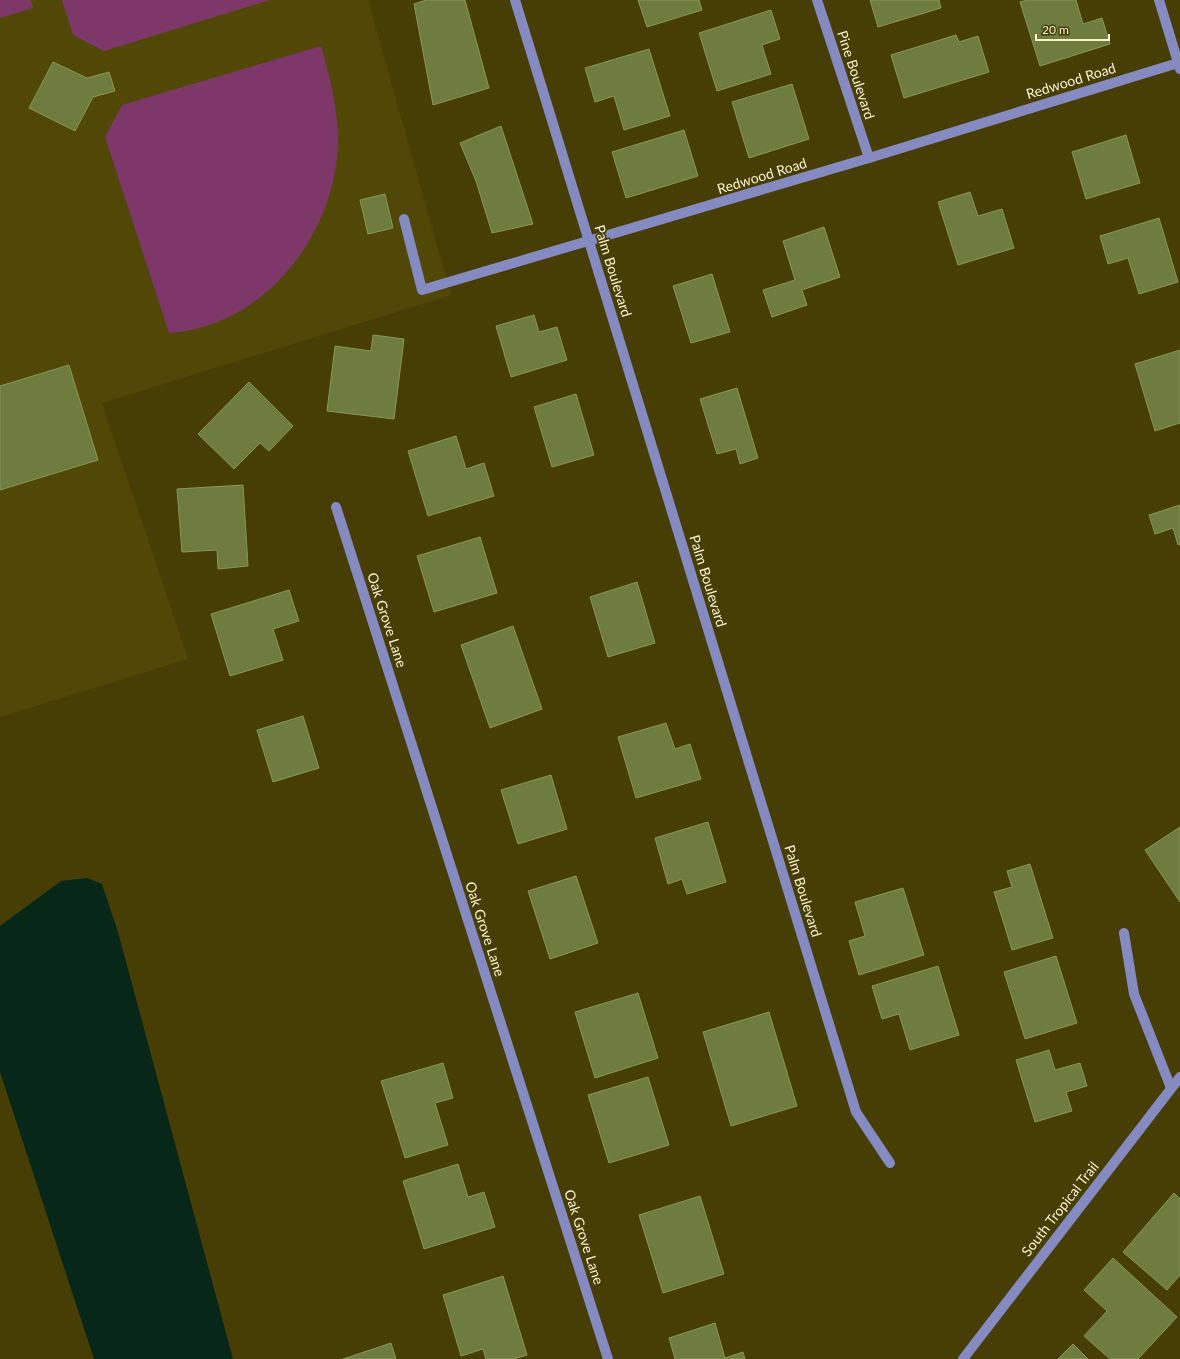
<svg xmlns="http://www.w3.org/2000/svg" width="1180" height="1359" font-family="Lato,sans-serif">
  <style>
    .built { fill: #514807 }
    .green { fill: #7d3869 }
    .water { fill: #072819 }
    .building { fill: #6e7d3e; stroke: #889757 }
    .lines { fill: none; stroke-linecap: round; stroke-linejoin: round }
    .minor { stroke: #858ac0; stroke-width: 10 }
    .labels { text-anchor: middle; stroke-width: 3.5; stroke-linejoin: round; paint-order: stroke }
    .street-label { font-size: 14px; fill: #f7f2d0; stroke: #473e06 }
  </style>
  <rect width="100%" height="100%" fill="#473e06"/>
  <path class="built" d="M0,0H368L451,295L102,403L188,659L0,717Z"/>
  <g class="green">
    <path d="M0,0H31L33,8L0,18Z"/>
    <path d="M62,0H270L104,51L73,35Z"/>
    <path d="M321,46C331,81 341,119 337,157C328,244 260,327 169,333L105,137L122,105Z"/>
  </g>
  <path class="water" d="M87,878L102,884L118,932L233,1359H94L0,1072V926L61,881Z"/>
  <g class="building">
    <path d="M426,0H465L489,88L433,105L414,4Z"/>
    <path d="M638,0H699L702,10L647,27Z"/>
    <path d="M870,0H939L941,8L878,27Z"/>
    <path d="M1027,0H1076L1083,24L1102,18L1110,44L1040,66L1020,2Z"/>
    <path d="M771,10L780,39L762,45L771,74L717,91L699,33Z"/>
    <path d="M956,35L959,42L978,36L989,72L904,98L891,55Z"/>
    <path d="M649,49L670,116L624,130L614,96L595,102L585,68Z"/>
    <path d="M53,62L87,78L109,72L115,91L93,97L75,131L29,108Z"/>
    <path d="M792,84L809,139L749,158L732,102Z"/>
    <path d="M501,126L533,224L492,233L476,181L460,143Z"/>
    <path d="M684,130L698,176L626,198L612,152Z"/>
    <path d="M1126,135L1140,183L1086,199L1072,152Z"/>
    <path d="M970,192L978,216L1002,209L1014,248L958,265L938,202Z"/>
    <path d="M385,194L393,228L368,234L360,200Z"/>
    <path d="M1159,218L1178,282L1139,294L1128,258L1108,264L1100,236Z"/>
    <path d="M824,227L840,277L802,290L807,305L772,317L763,290L795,280L783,241Z"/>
    <path d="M712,274L730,332L691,343L673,286Z"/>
    <path d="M534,315L539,332L557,327L567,360L511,377L496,326Z"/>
    <path d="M373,335L404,339L394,419L327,411L335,346L371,351Z"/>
    <path d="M1180,350V423L1155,431L1135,364Z"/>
    <path d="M69,365L98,460L0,490V386Z"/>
    <path d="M249,382L293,426L269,451L260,443L234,469L198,434Z"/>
    <path d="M737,388L758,458L740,464L736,449L717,454L700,399Z"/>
    <path d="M576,394L594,455L552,467L534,407Z"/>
    <path d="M456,436L466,469L484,463L494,496L428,516L408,451Z"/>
    <path d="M243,485L248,566L218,569L217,550L182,552L177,489Z"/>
    <path d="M1180,505V544L1178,545L1173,528L1155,534L1149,515Z"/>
    <path d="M480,537L497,593L434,612L417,556Z"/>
    <path d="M637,582L655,643L608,657L590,597Z"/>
    <path d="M289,590L299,621L273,629L283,660L230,676L211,614Z"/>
    <path d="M513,626L542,709L490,728L461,645Z"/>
    <path d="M303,716L319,768L273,782L257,730Z"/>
    <path d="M666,723L675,749L690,744L701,779L636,798L618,737Z"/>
    <path d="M551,775L567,829L518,844L501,790Z"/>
    <path d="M708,822L726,882L687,894L682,879L668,884L655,838Z"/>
    <path d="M1180,827V902L1145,850Z"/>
    <path d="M1030,864L1053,938L1012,950L994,892L1012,887L1007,871Z"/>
    <path d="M576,876L598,943L550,959L528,891Z"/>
    <path d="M903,888L924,955L859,975L849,941L865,936L855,902Z"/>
    <path d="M1056,956L1077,1023L1025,1039L1004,972Z"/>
    <path d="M938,966L959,1035L910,1050L899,1014L882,1019L872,986Z"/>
    <path d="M638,993L658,1058L595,1078L575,1012Z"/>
    <path d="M769,1012L797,1106L731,1126L703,1032Z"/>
    <path d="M1049,1050L1055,1070L1080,1063L1087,1086L1066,1092L1072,1111L1035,1122L1016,1060Z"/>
    <path d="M443,1063L453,1098L435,1103L448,1145L405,1158L381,1081Z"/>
    <path d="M648,1077L669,1145L609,1163L588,1095Z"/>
    <path d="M458,1164L468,1197L484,1192L495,1227L424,1249L403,1181Z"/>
    <path d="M1174,1193L1180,1199V1275L1167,1290L1123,1252Z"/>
    <path d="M700,1196L724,1274L663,1293L639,1215Z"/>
    <path d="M1113,1258L1177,1317L1138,1359H1110L1084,1336L1107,1311L1084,1290Z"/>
    <path d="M503,1276L527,1355L514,1359H486L483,1349L461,1356L443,1295Z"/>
    <path d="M715,1323L725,1358L743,1352L745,1359H675L669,1338Z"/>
    <path d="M391,1343L396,1359H343Z"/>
    <path d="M1073,1344L1088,1359H1058Z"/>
  </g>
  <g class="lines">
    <g class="minor">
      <path d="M515,0L856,1112L890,1163"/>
      <path d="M817,0L869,158"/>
      <path d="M1159,0L1180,69"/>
      <path d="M404,219L422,290L869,158L1178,63"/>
      <path d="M336,507L608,1359"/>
      <path d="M1124,933L1134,994L1171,1088"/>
      <path d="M963,1359L1180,1077"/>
    </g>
  </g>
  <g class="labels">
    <g class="street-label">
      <text transform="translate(856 75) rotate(72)" y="5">Pine Boulevard</text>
      <text transform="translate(1071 81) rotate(-17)" y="5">Redwood Road</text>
      <text transform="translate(762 176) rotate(-17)" y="5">Redwood Road</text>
      <text transform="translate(613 271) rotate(73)" y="5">Palm Boulevard</text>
      <text transform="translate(708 581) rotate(73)" y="5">Palm Boulevard</text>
      <text transform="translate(387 620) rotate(72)" y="5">Oak Grove Lane</text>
      <text transform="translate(803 891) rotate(73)" y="5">Palm Boulevard</text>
      <text transform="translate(485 929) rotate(72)" y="5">Oak Grove Lane</text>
      <text transform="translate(1060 1209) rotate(-52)" y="5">South Tropical Trail</text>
      <text transform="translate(584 1237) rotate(72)" y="5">Oak Grove Lane</text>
    </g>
  </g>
  <path d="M1036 34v6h73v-6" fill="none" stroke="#f7f2d0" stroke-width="2"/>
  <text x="1042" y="34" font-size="12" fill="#f7f2d0" stroke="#473e06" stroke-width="3" paint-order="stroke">20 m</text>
</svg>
